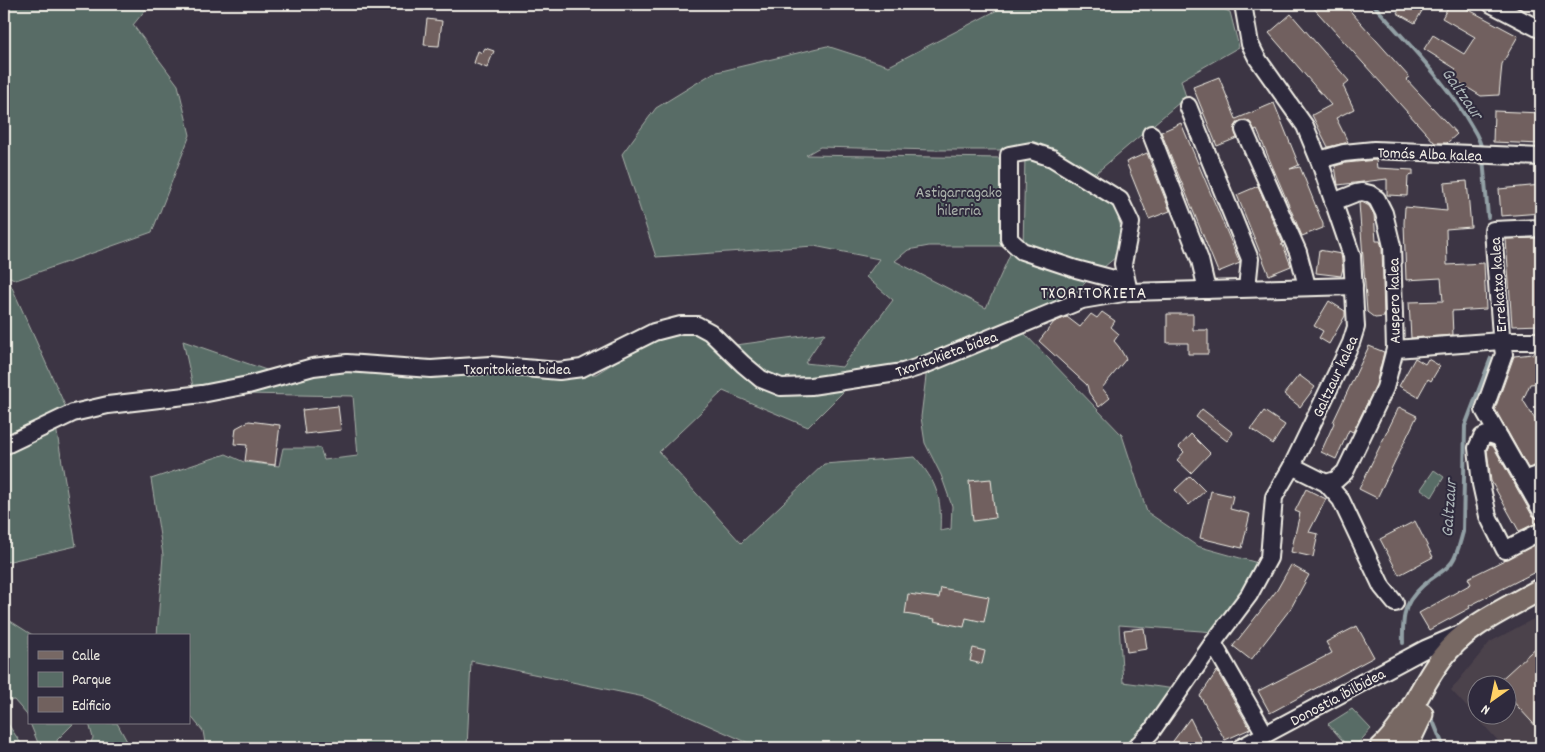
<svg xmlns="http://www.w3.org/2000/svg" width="1545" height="752" font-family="Dekko,sans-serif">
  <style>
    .built { fill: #4c424c; fill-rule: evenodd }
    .green { fill: #586c66; stroke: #a6aea7 }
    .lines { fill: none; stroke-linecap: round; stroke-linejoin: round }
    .stream { stroke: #92a0a5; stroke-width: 4 }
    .building { fill: #71615e; stroke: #f4f1e8 }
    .minor-casing { stroke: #f4f1e8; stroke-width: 20 }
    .major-casing { stroke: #f4f1e8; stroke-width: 25 }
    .minor { stroke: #2f2a3d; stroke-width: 16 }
    .major { stroke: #776864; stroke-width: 21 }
    .labels { text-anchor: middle; stroke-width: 4; stroke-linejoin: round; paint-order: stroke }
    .street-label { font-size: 16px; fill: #f4f1e8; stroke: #2f2a3d }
    .park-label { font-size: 16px; fill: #aeb5ae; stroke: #2f2a3d }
    .water-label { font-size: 18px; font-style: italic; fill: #abb4b6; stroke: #2f2a3d }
    .neighbourhood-label { font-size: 18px; letter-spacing: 1px; fill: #f4f1e8; stroke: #2f2a3d }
  </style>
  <rect width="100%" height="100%" fill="#3c3544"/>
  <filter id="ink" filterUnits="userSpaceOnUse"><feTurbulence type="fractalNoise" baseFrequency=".02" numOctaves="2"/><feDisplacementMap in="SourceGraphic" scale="10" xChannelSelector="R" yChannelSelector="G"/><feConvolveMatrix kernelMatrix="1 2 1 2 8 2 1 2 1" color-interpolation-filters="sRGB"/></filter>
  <g filter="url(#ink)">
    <path class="built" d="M1541,615V748H1505L1451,690L1490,642ZM1478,684H1508V714H1478Z"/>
    <g class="green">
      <path d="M4,4H150L133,25L178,85L190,135L152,232L16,280L10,277L4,278V108L11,103L4,96Z"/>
      <path d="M1009,4H1212L1230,12L1239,47L1181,80L1186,97L1090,178L1056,156L1024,144L999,150H934L820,147L806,155L1002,158L1001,246H929L908,250L895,261L986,308L1012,250L1089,279L1079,289V297L919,362L782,383L745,359L736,345L825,333L805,363L842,367L893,300L866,277L879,259L814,246L656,257L622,154L656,108L713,73L827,46L889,66Z"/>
      <path d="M1025,156L1038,157L1114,203L1121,228L1116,257L1098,272L1023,248Z"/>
      <path d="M10,283L67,410L4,441V285Z"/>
      <path d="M677,331L705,334L750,378L846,389L808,427L723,391L659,452L741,543L824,464L915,457C937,482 942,498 940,531L951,529L952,506L941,475L925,443L921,417L927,368L1023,332L1122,435L1147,512L1197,546L1258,563L1235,604L1215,632L1119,625L1123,682L1175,689L1132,748H760L644,697L471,661L467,748H206L203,731L189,714V636H157L163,555L151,479L226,454L244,462L279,466L283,448H320L324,460L358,456L353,396L243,394L314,372L349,368L488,369L556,375L596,374L647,342Z"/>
      <path d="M183,341L272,372L194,391Z"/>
      <path d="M56,427L76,546L6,562L4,567V450Z"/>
      <path d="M1434,470L1444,477L1432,497L1421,489Z"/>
      <path d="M4,617L34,636H29V720L27,715L14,700L4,701Z"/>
      <path d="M1352,709L1371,729L1354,748H1349L1328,724Z"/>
      <path d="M4,718L24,748H4Z"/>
      <path d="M30,723H74L57,740L59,748H40Z"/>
      <path d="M89,723H117L129,745L137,748H88L93,738Z"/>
    </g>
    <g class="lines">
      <g class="stream">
        <path d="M1373,4C1407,43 1446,81 1472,127C1477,135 1481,142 1482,151"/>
        <path d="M1483,158L1488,217"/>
        <path d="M1403,643C1402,611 1405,599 1431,579C1438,574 1447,569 1452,562C1458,553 1460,542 1463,532L1465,426L1491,358"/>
        <path d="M1433,721L1444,748"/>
      </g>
    </g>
    <g class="building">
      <path d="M1310,4H1344L1409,77L1406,79L1457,134L1447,143H1435Z"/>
      <path d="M1402,4H1426L1415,23L1397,13Z"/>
      <path d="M1450,4H1458L1518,36L1502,64L1499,95L1481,96L1450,77L1456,69L1424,49L1433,35L1464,54L1475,37L1442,18Z"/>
      <path d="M1291,14L1349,81L1343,86L1354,109L1336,118L1348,142L1345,143L1328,147L1312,115L1331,105L1269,33Z"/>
      <path d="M427,19L442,21L439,46L424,45Z"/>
      <path d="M485,48L494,51L487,68L474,63L478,51L482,53Z"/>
      <path d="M1219,77L1236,119L1274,103L1299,165L1290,169L1300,167L1323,224V228L1302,236L1257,130L1255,131L1250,122L1246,120L1240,121L1236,125L1234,128L1237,138L1217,146L1193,87Z"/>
      <path d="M1494,111L1541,113V144L1493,142Z"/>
      <path d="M1181,123L1240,263L1218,272L1161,132Z"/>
      <path d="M1147,153L1170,211L1149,219L1126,162Z"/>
      <path d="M1376,160L1377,168L1413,170V175L1408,176L1407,196L1387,195V179L1338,185L1335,166L1346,163Z"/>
      <path d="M1467,181L1471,227L1446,229L1447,265L1484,263L1486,309L1452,311L1453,335L1411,338L1409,302L1443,301L1441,278L1406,280L1404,223L1405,207L1447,211L1444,183Z"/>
      <path d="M1541,185V213L1501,216L1499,189Z"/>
      <path d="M1258,186L1283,244L1281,245H1283L1291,266L1269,275L1237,195Z"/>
      <path d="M1362,202L1369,206L1374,214L1376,241H1380L1382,247L1384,317L1375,318L1367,312L1359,203Z"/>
      <path d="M1537,238L1541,325L1512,326L1506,239Z"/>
      <path d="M1319,250L1341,254L1343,268L1341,276L1316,273Z"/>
      <path d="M1329,301L1345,311V316L1329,344L1319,338L1323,331L1314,326Z"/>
      <path d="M1102,312L1115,321L1111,327L1119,334L1114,341L1119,347L1126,359L1102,388L1110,398L1099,407L1089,393L1087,385L1039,341L1054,322L1067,317L1080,327L1091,314L1097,318Z"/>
      <path d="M1167,314H1193V330H1208V354H1188V343H1167Z"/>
      <path d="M1369,346L1384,352L1376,385L1353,432L1349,430L1336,459L1321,452L1334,423L1333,422Z"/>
      <path d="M1541,353V383L1530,384L1523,400L1541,429V464L1528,468L1495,409L1514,356Z"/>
      <path d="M1415,358L1425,364L1428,359L1440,366L1431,381L1428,379L1418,397L1399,386Z"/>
      <path d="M1299,375L1315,387L1300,407L1284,394Z"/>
      <path d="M338,406L341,430L305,434L302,410Z"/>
      <path d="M1399,407L1417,416L1377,498L1359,489Z"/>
      <path d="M1202,409L1233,433L1227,441L1196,417Z"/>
      <path d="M1264,411L1285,425L1273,444L1251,429Z"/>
      <path d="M249,421L280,425L275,465L245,461L247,445L234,444L236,428Z"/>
      <path d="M1191,434L1210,453L1191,473L1177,460L1184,452L1179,447Z"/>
      <path d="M1489,445L1493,446L1532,515L1541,521L1519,531L1491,481L1487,450Z"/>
      <path d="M1190,476L1205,491L1189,505L1175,490Z"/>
      <path d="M991,479L995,518L973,521L969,481Z"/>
      <path d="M1306,489L1326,499L1309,532L1318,534L1313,557L1291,552L1300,513L1295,511Z"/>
      <path d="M1211,491L1233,496L1230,509L1250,514L1242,548L1200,538Z"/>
      <path d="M1415,521L1433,557L1399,575L1380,539Z"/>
      <path d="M1541,542V569L1469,606L1470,608L1429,630L1419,613L1471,584L1468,578Z"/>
      <path d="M1291,565L1309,575L1291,608L1251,660L1233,646L1277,590Z"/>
      <path d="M941,588L989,597L984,622L966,618L964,627L934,621L935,619L905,614L908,594L939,598Z"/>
      <path d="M1357,626L1374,657L1270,713L1258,691L1332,653L1326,642Z"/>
      <path d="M1144,628L1147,649L1127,652L1124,630Z"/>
      <path d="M1541,643V732L1508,696V684H1496Z"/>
      <path d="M973,648L985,651L982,664L970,661Z"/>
      <path d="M1217,671L1250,729L1225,740L1200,696Z"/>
      <path d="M1190,718L1205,748H1168Z"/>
    </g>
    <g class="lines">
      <g class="minor-casing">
        <g id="minor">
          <path d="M1491,4L1541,30"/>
          <path d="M1188,106L1250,259L1247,288"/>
          <path d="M1244,130L1298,252L1307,286"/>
          <path d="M1151,134L1200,260L1207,290"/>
          <path d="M1031,151L1052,158L1120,200L1131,223L1123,264L1129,292L1114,279L1076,269L1022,251L1009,239V155Z"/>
          <path d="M1319,160L1344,153L1374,150L1541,157"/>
          <path d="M1541,228L1493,230L1501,335L1504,354L1484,410L1541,510"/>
          <path d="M1395,349L1501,341H1541"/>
          <path d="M1500,438C1493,435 1489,433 1482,437L1477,448L1481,484L1488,516L1505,550L1541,531"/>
          <path d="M4,446L73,413L108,405L202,394L248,385L313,367L347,363L431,369L490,365L559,371L582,368L654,332L681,325H697L710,332L743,364L761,379L781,387L811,386L903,372L922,366L1082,300L1129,292L1354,286"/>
          <path d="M1292,466L1326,483L1336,480L1345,472L1385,388L1395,349L1392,246L1384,213L1377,199L1370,194L1362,192L1356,193L1333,202"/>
          <path d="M1524,480L1541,474"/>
          <path d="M1326,483L1341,500L1382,587L1395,603"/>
          <path d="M1213,643L1265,734"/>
          <path d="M1135,748L1151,732L1213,643L1249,595L1269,558L1274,497L1292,466L1351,343L1356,327L1352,256L1319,160L1305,126L1257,58L1250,44L1243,4"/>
          <path d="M1240,748L1425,649L1462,633"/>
        </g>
      </g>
      <g class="major-casing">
        <g id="major">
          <path d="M1381,748C1409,722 1419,688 1441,659C1466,625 1506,609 1541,589"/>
          <path d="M1406,748L1422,714"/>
        </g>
      </g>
      <use href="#minor" class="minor"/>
      <use href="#major" class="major"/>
    </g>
  </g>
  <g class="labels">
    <g class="street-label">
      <text transform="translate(1430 153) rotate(2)" y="6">Tomás Alba kalea</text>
      <text transform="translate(1497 285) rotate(-94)" y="6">Errekatxo kalea</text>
      <text transform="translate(1393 301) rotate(-91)" y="6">Auspero kalea</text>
      <text transform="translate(946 353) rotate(-20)" y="6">Txoritokieta bidea</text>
      <text x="517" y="374">Txoritokieta bidea</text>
      <text transform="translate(1334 376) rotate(-65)" y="6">Galtzaur kalea</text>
      <text transform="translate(1337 696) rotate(-28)" y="6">Donostia ibilbidea</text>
    </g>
    <g class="park-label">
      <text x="959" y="197">Astigarragako<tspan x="959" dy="18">hilerria</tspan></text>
    </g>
    <g class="water-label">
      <text transform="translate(1463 93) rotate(55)" y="6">Galtzaur</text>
      <text transform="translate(1448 508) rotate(-86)" y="6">Galtzaur</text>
    </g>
    <g class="neighbourhood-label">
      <text x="1094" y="298">TXORITOKIETA</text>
    </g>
  </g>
  <rect width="1545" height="752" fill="none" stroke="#2f2a3d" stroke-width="20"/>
  <rect x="10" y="10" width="1525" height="732" fill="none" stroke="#f4f1e8" stroke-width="2" filter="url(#ink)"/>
  <rect x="28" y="634" width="162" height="90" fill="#2f2a3d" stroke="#7e7a81"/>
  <rect x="38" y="651" width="25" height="8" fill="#776864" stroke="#7e7a81"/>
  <text x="72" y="660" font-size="15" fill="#f4f1e8">Calle</text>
  <rect x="38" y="672" width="25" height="15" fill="#586c66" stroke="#7e7a81"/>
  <text x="72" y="684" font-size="15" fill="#f4f1e8">Parque</text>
  <rect x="38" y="697" width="25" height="15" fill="#71615e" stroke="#7e7a81"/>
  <text x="72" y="710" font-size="15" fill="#f4f1e8">Edificio</text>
  <g transform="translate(1492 700) rotate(213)"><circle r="24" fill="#2f2a3d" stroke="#7e7a81"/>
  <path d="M0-4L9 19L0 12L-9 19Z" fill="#ffd166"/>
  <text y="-8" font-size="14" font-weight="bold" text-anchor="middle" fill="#f4f1e8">N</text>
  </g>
</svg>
